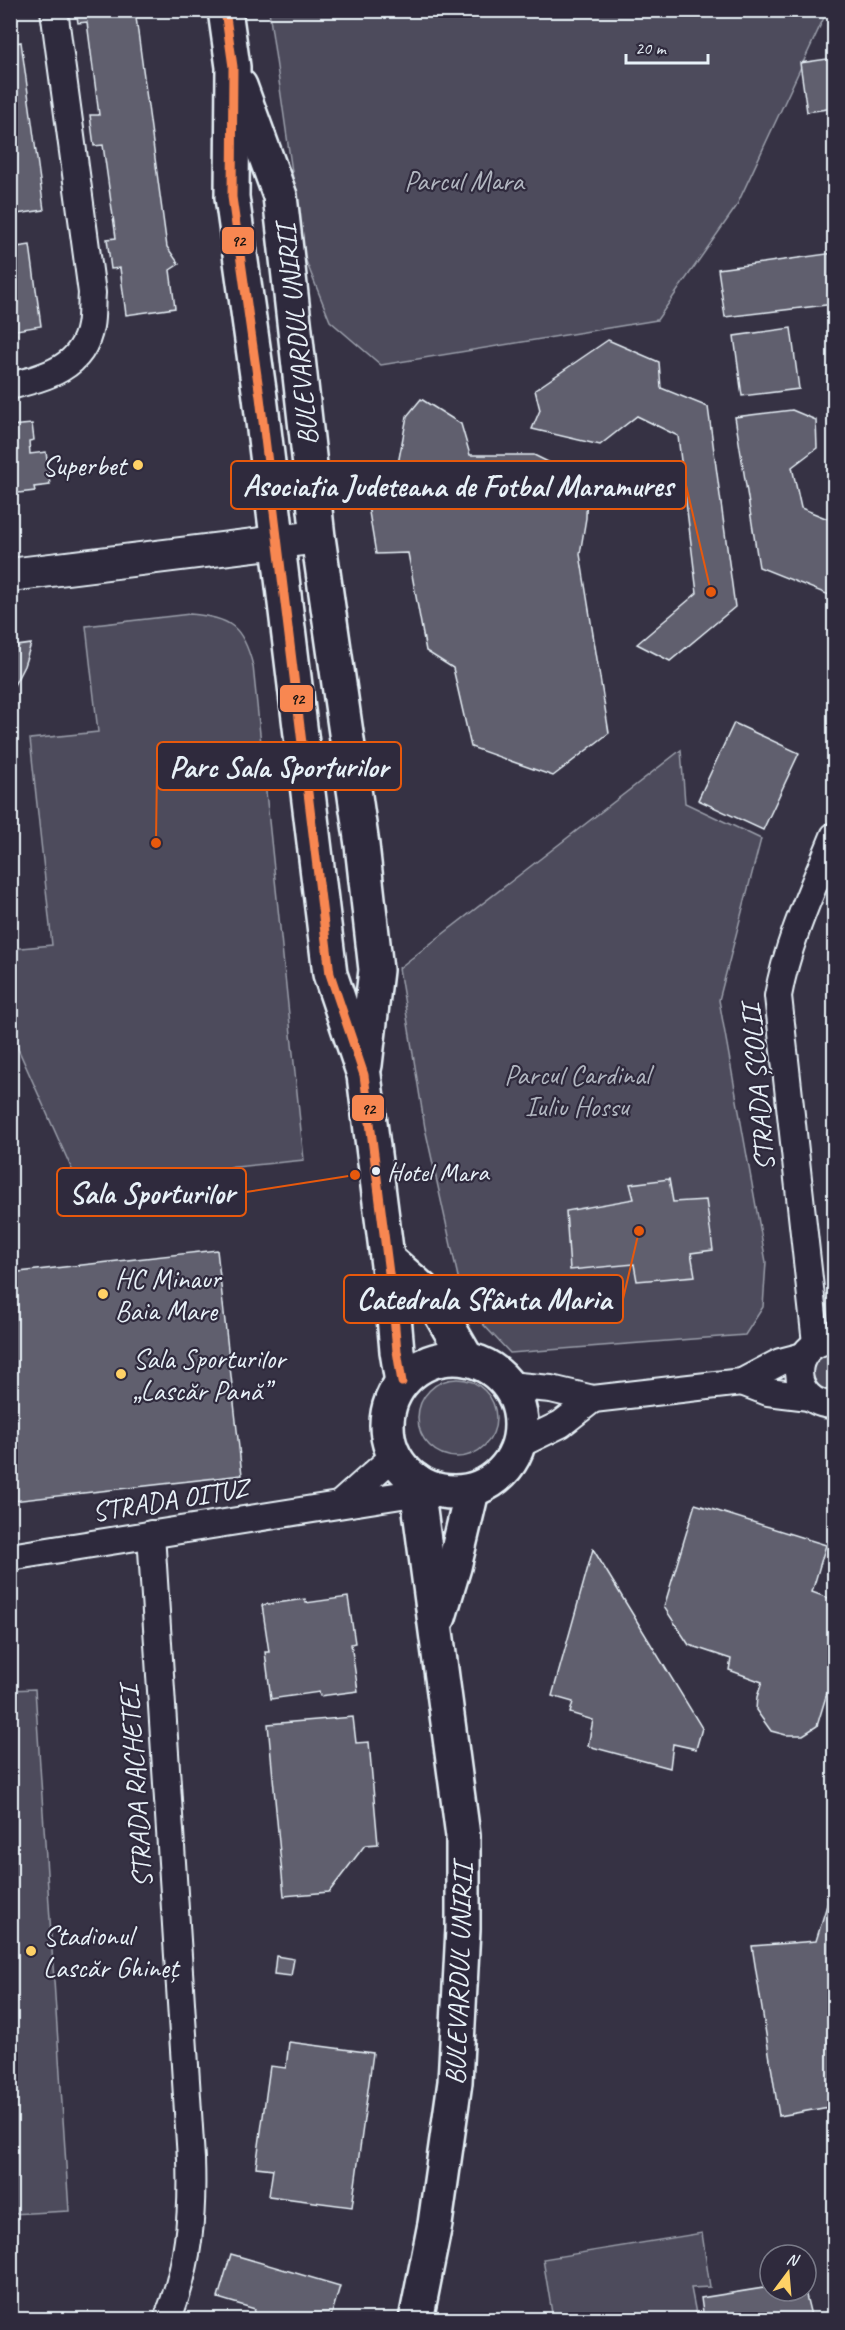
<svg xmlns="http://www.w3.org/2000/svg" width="845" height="2330" font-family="Caveat,sans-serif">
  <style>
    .green { fill: #4d4b5c; stroke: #9a9eaa; stroke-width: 1.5 }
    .building { fill: #605e6e; stroke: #e8f1f8; stroke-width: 1.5 }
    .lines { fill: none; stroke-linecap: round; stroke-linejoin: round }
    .minor-casing { stroke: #e8f1f8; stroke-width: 30 }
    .tertiary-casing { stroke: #e8f1f8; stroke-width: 36 }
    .secondary-casing { stroke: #e8f1f8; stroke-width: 38 }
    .minor { stroke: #2f2a3d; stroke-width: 26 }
    .tertiary { stroke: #2f2a3d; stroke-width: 32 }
    .secondary { stroke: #2f2a3d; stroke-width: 33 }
    .bus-1-casing { stroke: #2f2a3d; stroke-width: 14 }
    .bus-1 { stroke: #f88751; stroke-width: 9 }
    .poi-dot { fill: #ffd166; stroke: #2f2a3d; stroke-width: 2 }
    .bus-dot { fill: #e8f1f8; stroke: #2f2a3d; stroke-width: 2 }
    .labels { text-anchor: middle; stroke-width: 4.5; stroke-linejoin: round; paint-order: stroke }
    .bus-label { font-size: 26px; fill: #e8f1f8; stroke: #2f2a3d; text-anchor: start }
    .park-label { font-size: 28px; fill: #b2b7c1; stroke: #2f2a3d }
    .street-label { font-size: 28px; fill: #e8f1f8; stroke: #2f2a3d }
    .poi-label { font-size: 28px; fill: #e8f1f8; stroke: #2f2a3d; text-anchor: start }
    .leader { fill: none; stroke: #e8590c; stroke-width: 2 }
    .callout-dot { fill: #e8590c; stroke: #2f2a3d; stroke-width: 2 }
    .callout { fill: #2f2a3d; stroke: #e8590c; stroke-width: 2 }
    .callout-label { font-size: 30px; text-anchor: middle; font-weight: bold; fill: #e8f1f8 }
    .line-badge { stroke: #2f2a3d; stroke-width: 2 }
    .pale-badge-label { font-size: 16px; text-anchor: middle; font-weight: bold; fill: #111 }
  </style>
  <rect width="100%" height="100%" fill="#363244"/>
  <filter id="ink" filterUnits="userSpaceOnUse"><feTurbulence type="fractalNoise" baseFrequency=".0167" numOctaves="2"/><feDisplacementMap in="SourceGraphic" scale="12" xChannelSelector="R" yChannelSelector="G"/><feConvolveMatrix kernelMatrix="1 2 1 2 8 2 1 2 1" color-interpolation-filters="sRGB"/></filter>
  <g filter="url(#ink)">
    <g class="green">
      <path d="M269,11H827L736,207L657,320L381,365L330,321L304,256Z"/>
      <path d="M190,614C231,618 243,626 253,666L304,1160L78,1183L11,1033V949L52,945L30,739L98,732L86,626Z"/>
      <path d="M681,750L685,803L761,839L719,1000L766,1262L763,1307L745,1335L510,1353L464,1304L425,1128L399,968Z"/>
      <path d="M830,1353H834V1391C821,1391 815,1384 812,1371L818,1359Z"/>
      <circle cx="457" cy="1418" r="39"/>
      <path d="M35,1689L69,2211L11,2214L10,1690Z"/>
      <path d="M702,2233L710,2287L691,2288L697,2319H553L543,2259Z"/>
    </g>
    <g class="building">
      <path d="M76,10H135L167,247L179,264L170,270L175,308L126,315L120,268L111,269L107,239L116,238L103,145L94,146L90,115H99L87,22L78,23Z"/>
      <path d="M21,42L44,210L10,215V44Z"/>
      <path d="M834,58V108L807,112L800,63Z"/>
      <path d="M30,245L41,326L16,330L17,335H10V248Z"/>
      <path d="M834,253V304L725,317L718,269Z"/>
      <path d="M791,328L799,389L742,396L734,336Z"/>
      <path d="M608,340L659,362L661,388L708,407L735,607L670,661L637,644L697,593L678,436L637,416L600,445L532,429L540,410L535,390Z"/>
      <path d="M421,399L461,424L470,455H534L587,481L586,518L580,554L609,733L553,776L471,747L453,668L426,651L408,553L376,554L365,488L398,464L407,416Z"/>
      <path d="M792,410L816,420L817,448L792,467L801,508L828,519L834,513V597L759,567L735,417Z"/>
      <path d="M32,424L34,440L29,441L30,454L46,452L50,485L34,487L35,491L10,494V426Z"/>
      <path d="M31,644L24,666L10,693V647Z"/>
      <path d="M734,723L799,753L763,830L698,800Z"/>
      <path d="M669,1179L673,1202L706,1200L713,1250L691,1253L695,1276L637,1281L634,1264L570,1270L566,1211L634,1199L630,1184Z"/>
      <path d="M217,1250L242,1475L13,1501L10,1481V1273Z"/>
      <path d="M695,1504L826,1545L812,1592L834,1600V1670L817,1726L803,1735H786L771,1731L756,1710L757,1697L762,1682L729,1670L731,1659L689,1645L664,1607Z"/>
      <path d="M593,1549L702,1728L696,1749L673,1744L670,1768L588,1746L593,1720L570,1713L573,1702L552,1696Z"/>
      <path d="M348,1597L355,1643L351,1644L358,1691L320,1696L319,1692L271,1699L265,1652H269L262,1605L305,1599L306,1603Z"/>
      <path d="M353,1717L356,1743L369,1742L378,1844L365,1845L329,1892L284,1896L268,1724Z"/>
      <path d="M834,1882V2106L779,2116L752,1946L816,1941Z"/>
      <path d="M276,1956L294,1959L291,1976L274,1974Z"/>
      <path d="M289,2042L373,2053L352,2207L269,2196L273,2169L256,2167L270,2066L286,2068Z"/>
      <path d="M231,2254L340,2286L330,2320H251L255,2309L218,2298Z"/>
      <path d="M770,2287V2291H805L812,2320H704L701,2298Z"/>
    </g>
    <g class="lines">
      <g class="minor-casing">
        <g id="minor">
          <path d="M10,386C46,377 83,368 90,326C92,315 91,304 92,293L54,10"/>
          <path d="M834,1340C787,1341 788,1405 834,1405"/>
          <path d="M816,1343L778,996C788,940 813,888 834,836"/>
          <path d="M742,1382L768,1392L809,1397"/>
          <path d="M508,1385L551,1389L593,1399L742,1382L780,1362L803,1356"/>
          <path d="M518,1445L561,1424L593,1399"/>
          <path d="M340,1504L394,1456"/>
          <path d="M151,1534L191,2159C193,2215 189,2267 167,2320"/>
          <path d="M10,1557L433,1490"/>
        </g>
      </g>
      <g class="tertiary-casing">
        <path id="tertiary" d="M10,575L318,537"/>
      </g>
      <g class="secondary-casing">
        <g id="secondary">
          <path d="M225,10L233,67L232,197L260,397L330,974L364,1075L393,1305L397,1351L402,1382"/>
          <path d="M240,86L280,196L318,537L362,845L376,970L365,1065"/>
          <path d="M388,1259L431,1297L467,1359"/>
          <circle cx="454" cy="1425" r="67"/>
          <path d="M416,1480L463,1836V1929L455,2082L435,2224L416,2320"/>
          <path d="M439,1617L454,1567L472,1491"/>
        </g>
      </g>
      <use href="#minor" class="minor"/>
      <use href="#tertiary" class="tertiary"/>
      <use href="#secondary" class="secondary"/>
      <g class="bus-1-casing">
        <path id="bus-1" d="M225,10L233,67L232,197L260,397L330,974L364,1075L393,1305L397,1351L402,1382"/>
      </g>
      <use href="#bus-1" class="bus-1"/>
    </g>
  </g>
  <g class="poi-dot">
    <circle cx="138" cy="465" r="6"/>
    <circle cx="103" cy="1294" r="6"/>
    <circle cx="121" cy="1374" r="6"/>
    <circle cx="31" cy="1951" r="6"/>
  </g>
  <circle class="bus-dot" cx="376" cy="1171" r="5"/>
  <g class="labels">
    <g class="bus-label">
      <text x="387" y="1181">Hotel Mara</text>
    </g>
    <g class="park-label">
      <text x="464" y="190">Parcul Mara</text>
      <text x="577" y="1084">Parcul Cardinal<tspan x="577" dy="32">Iuliu Hossu</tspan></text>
    </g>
    <g class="street-label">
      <text transform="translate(296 335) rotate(-96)" y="10">BULEVARDUL UNIRII</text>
      <text transform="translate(757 1088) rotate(-95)" y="10">STRADA ȘCOLII</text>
      <text transform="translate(170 1499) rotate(-9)" y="10">STRADA OITUZ</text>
      <text transform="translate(135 1787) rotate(-94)" y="10">STRADA RACHETEI</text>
      <text transform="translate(458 1974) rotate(-88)" y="10">BULEVARDUL UNIRII</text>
    </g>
    <g class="poi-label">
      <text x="126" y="475" text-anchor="end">Superbet</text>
      <text x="115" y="1288">HC Minaur<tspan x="115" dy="32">Baia Mare</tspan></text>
      <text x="133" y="1368">Sala Sporturilor<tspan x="133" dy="32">„Lascăr Pană”</tspan></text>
      <text x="43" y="1945">Stadionul<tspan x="43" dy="32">Lascăr Ghineț</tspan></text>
    </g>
  </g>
  <path class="leader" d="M711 592L686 485M156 843L157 766M355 1175L246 1192M639 1231L623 1299"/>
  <g class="callout-dot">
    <circle cx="711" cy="592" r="6"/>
    <circle cx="156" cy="843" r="6"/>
    <circle cx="355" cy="1175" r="6"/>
    <circle cx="639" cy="1231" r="6"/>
  </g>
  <g class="callout">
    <rect x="231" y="461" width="455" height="48" rx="6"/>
    <rect x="157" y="742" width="244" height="48" rx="6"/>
    <rect x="57" y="1168" width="189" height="48" rx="6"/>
    <rect x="344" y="1275" width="279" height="48" rx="6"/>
  </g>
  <g class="callout-label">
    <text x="458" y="496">Asociatia Judeteana de Fotbal Maramures</text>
    <text x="279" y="777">Parc Sala Sporturilor</text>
    <text x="152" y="1203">Sala Sporturilor</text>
    <text x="484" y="1309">Catedrala Sfânta Maria</text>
  </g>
  <g class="line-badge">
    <rect x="221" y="226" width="34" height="29" rx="6" fill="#f88751"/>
    <rect x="279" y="684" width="35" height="29" rx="6" fill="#f88751"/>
    <rect x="351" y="1094" width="34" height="28" rx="6" fill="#f88751"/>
  </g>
  <g class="pale-badge-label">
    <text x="238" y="246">92</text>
    <text x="297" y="704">92</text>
    <text x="368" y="1114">92</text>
  </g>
  <rect width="845" height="2330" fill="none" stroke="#2f2a3d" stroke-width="36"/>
  <rect x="18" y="18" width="809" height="2294" fill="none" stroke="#e8f1f8" stroke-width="2" filter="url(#ink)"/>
  <g transform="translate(788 2273) rotate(16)"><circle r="28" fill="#2f2a3d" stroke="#797a88" stroke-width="1.5"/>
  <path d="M0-4.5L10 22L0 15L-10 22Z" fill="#ffd166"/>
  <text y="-9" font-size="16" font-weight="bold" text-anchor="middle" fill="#e8f1f8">N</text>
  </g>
  <path d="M626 54v9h82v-9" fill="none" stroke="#e8f1f8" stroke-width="3"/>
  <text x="635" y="54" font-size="18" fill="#e8f1f8" stroke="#2f2a3d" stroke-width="4.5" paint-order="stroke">20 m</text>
</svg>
